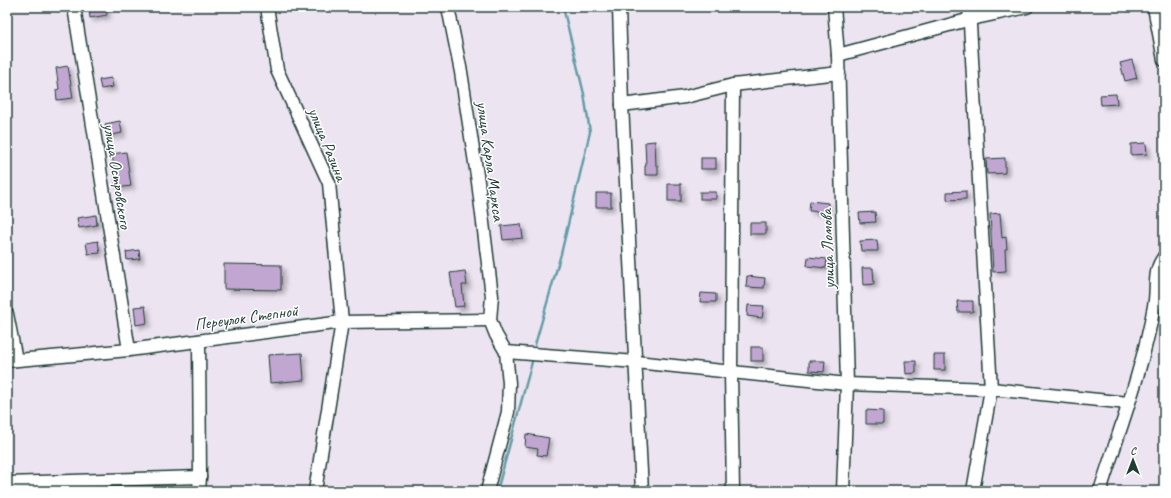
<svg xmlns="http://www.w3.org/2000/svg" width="1171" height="498" font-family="Caveat,sans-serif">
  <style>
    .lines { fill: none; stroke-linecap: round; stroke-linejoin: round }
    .stream { stroke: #639da5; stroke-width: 2.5 }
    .building { fill: #c2a6d2; stroke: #1f3d34; filter: url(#shadow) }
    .minor-casing { stroke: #1f3d34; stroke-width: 15 }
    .minor { stroke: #fff; stroke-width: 12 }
    .labels { text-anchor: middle; stroke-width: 3; stroke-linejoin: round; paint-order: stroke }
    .street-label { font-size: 17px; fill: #1f3d34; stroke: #fff }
  </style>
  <defs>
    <filter id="shadow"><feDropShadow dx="3.5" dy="3.5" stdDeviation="2" flood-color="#0004"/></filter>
  </defs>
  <rect width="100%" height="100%" fill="#ede4f2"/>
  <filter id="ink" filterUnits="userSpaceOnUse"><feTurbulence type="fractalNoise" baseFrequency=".025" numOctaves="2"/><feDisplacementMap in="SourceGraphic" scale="8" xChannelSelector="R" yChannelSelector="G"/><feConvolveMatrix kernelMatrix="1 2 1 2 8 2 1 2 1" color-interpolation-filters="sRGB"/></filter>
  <g filter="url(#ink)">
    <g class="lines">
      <g class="stream">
        <path d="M535,345L561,254L590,132L584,94L563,7"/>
        <path d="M497,491L532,362"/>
      </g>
    </g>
    <g class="building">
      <path d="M101,7H106L107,15L90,18L89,9Z"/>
      <path d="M1132,60L1137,78L1125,81L1120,63Z"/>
      <path d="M68,66L73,98L57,100L56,90L59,89L56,68Z"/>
      <path d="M111,78L113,87L101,89L99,80Z"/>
      <path d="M1116,94L1117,104L1101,105L1100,95Z"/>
      <path d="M120,121L122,133L107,136L105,124Z"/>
      <path d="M655,141L656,166H658V175H645V166H646L645,142Z"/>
      <path d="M1146,143L1147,154L1131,155V144Z"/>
      <path d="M126,152L131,186L116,188L115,178L112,154Z"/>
      <rect x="701" y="158" width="15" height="11"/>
      <path d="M1005,158V173L987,174L986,159Z"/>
      <rect x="668" y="184" width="13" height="17"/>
      <path d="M966,191V199L947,200V192Z"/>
      <rect x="700" y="192" width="16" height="7"/>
      <rect x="596" y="193" width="15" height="14"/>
      <path d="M810,201L828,203L827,212L809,211Z"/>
      <path d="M875,212L876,222L860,223L859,213Z"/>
      <path d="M1000,213L1002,238L1006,237L1007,249H1005L1006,271L993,272L990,214Z"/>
      <path d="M96,215L97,225L79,228L77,218Z"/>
      <rect x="750" y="223" width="16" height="11"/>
      <path d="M521,224L523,238L503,240L501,226Z"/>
      <path d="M877,240L878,251H861L860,241Z"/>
      <path d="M98,241L100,253L88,254L86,243Z"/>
      <path d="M139,250L140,259L127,260L126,252Z"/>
      <path d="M808,257L827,259L826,268L807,266Z"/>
      <path d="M224,264L281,265V290L224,289Z"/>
      <path d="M862,268H873L874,284L863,285Z"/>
      <path d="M465,271L467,285H462L464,306L455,307L450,273Z"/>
      <path d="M747,276L765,278L764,288L746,287Z"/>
      <path d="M701,293L716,294V302H700Z"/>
      <path d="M957,301H973V312H958Z"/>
      <path d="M748,305L764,306L762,318L747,316Z"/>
      <path d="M145,306L147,323L136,325L134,307Z"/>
      <rect x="751" y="347" width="12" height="14"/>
      <path d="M302,353L304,380L270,383L268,355Z"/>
      <rect x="934" y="355" width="11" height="15"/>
      <path d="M809,361H825L824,372L809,371Z"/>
      <path d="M905,361H916V373L906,374Z"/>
      <path d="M866,410L883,411V424H866Z"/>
      <path d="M526,434L549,438L546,456L537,455L538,449L525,447Z"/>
    </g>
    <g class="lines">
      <g class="minor-casing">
        <g id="minor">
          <path d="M74,7L129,350"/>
          <path d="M267,7L277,70L329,183L342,322L315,491"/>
          <path d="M448,7L461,72L478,182L492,296L490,320L496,335L506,352L509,383L508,412L487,491"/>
          <path d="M619,7L622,105L642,491"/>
          <path d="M834,7L838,55L847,384L843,491"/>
          <path d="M969,7L991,389L973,491"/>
          <path d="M1154,7L1164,60"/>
          <path d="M838,55L971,19L1027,7"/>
          <path d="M622,105L685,97L733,85L839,73"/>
          <path d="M7,314L16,360"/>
          <path d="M506,352L636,362L847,384L991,389L1128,403"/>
          <path d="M7,361L129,350L342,322L490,320"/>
          <path d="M7,483L200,477"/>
          <path d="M199,491L200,477L199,341"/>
          <path d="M733,491L731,372L733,85"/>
          <path d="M1100,491C1119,431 1143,369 1154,306C1158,289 1152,272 1164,257"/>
        </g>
      </g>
      <use href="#minor" class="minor"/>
    </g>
  </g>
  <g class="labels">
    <g class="street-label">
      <text transform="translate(328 144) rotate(68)" y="6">улица Разина</text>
      <text transform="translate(491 161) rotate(82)" y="6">улица Карла Маркса</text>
      <text transform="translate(118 176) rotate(81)" y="6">улица Островского</text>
      <text transform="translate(827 249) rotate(-92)" y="6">улица Ломова</text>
      <text transform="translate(246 317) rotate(-8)" y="6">Переулок Степной</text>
    </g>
  </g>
  <rect width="1171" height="498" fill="none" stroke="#fff" stroke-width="24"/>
  <rect x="12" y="12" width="1147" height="474" fill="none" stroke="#1f3d34" stroke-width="1.5" filter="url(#ink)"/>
  <g transform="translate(1133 460)" stroke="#ffffff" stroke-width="3" paint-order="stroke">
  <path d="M0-3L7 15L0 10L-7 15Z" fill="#1f3d34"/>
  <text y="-6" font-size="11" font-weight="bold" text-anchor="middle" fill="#1f3d34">С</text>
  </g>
</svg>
